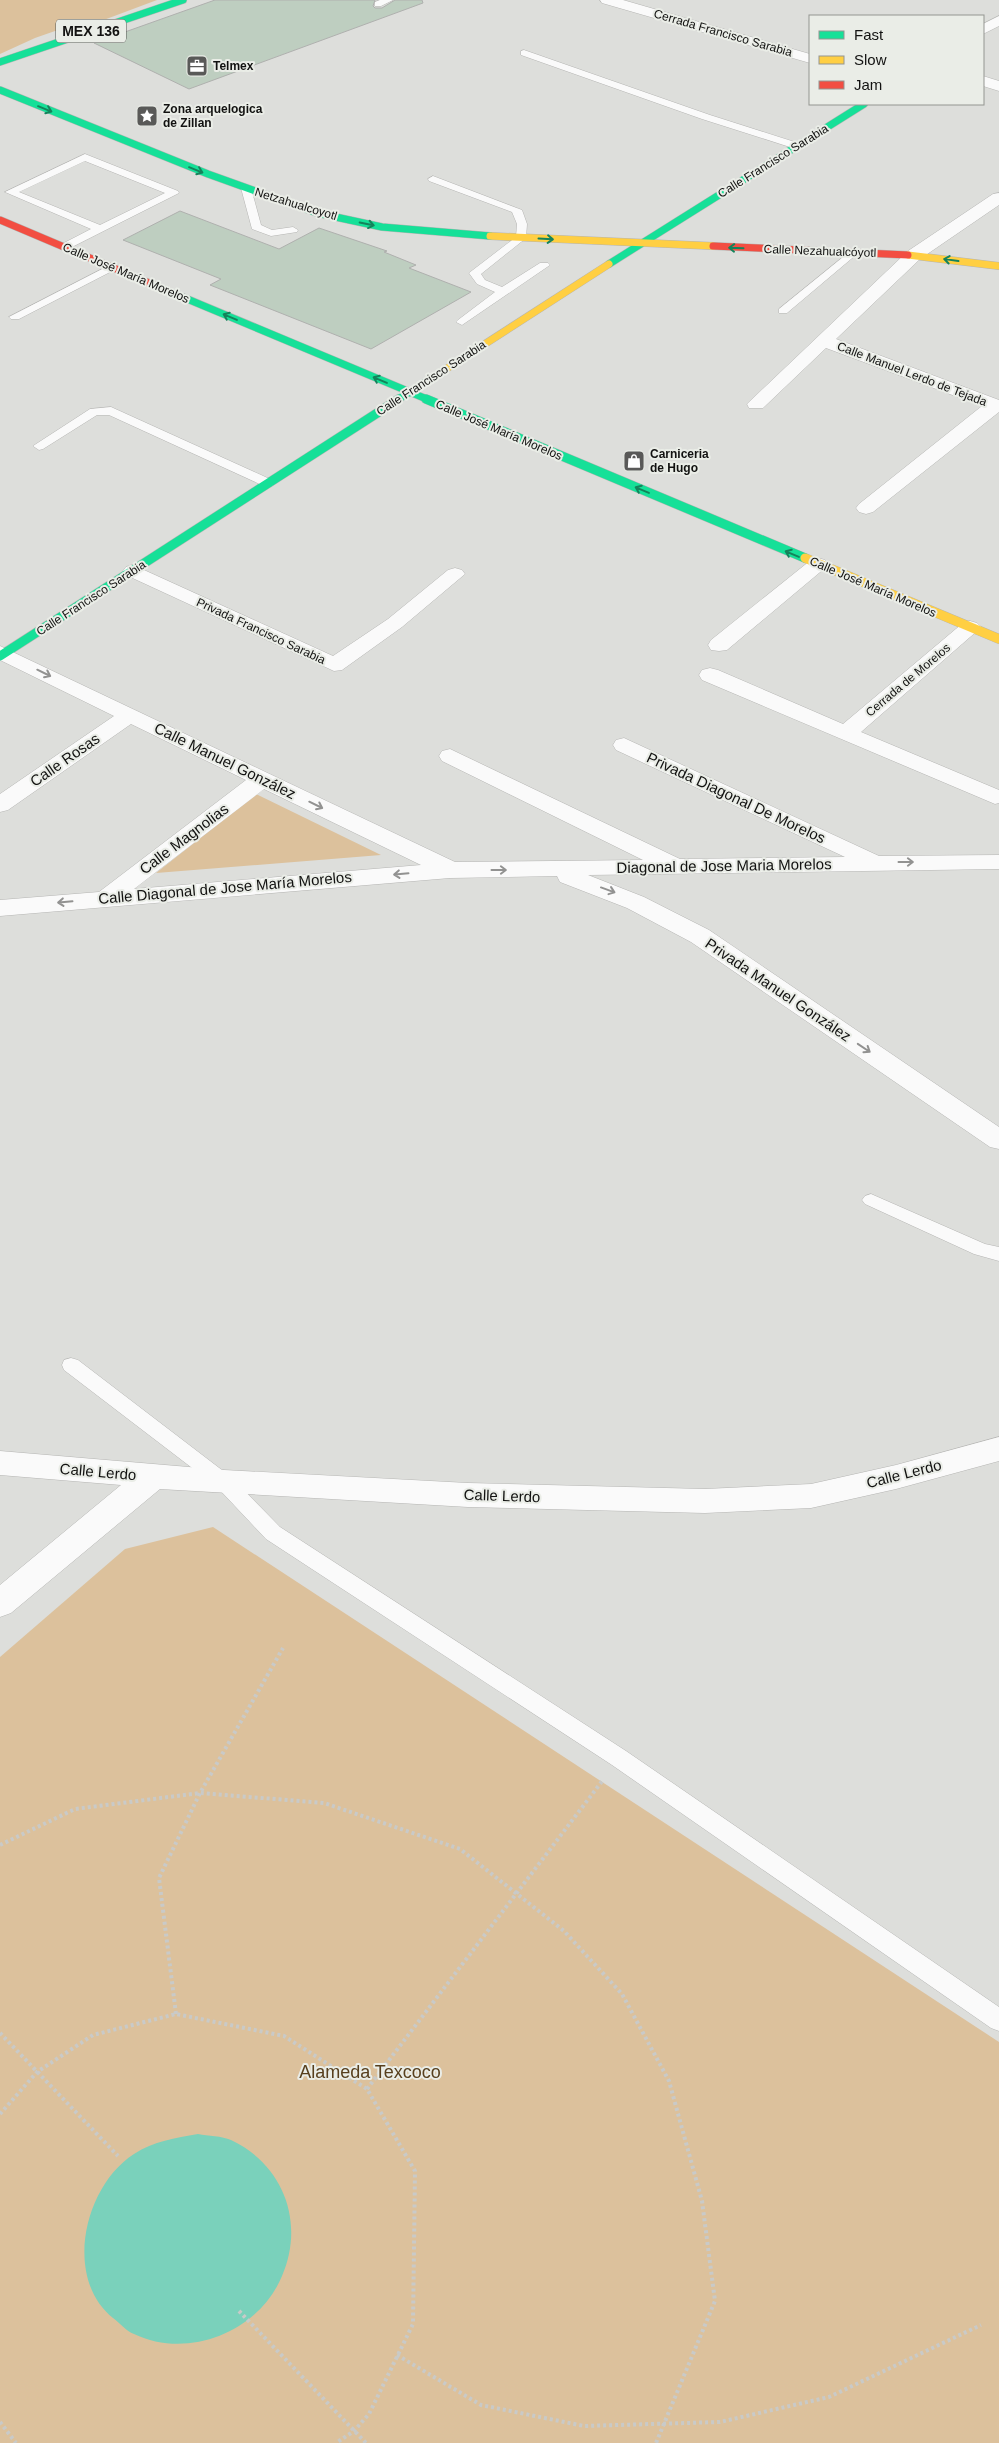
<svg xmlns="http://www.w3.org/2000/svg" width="999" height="2443" font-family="Arial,sans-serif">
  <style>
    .green { fill: #dcc19c }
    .water { fill: #7ad1bb }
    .building { fill: #becec0; stroke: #afb0ae }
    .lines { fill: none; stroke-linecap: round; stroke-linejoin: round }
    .lane-casing { stroke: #b5b5b3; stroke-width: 1 }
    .street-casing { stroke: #b5b5b3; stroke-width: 1 }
    .fast-far1-casing { stroke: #b5b5b3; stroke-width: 8 }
    .fast-casing { stroke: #b5b5b3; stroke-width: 10 }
    .slow-far1-casing { stroke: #b5b5b3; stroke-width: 8 }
    .slow-casing { stroke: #b5b5b3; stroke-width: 10 }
    .jam-casing { stroke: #b5b5b3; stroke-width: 8 }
    .path { stroke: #c9cac8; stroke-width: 4; stroke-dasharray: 3 3; stroke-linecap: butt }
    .lane { fill: #fafafa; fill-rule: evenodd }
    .street { fill: #fafafa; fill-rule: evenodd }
    .fast-far1 { stroke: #16e098; stroke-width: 7 }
    .fast { stroke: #16e098; stroke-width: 9 }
    .slow-far1 { stroke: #ffcf43; stroke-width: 7 }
    .slow { stroke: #ffcf43; stroke-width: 9 }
    .jam { stroke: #f24e42; stroke-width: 7 }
    .oneway { stroke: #14835b }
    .oneway2 { stroke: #929291 }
    .labels { text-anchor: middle; stroke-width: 4; stroke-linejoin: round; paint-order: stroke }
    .far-street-label { font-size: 12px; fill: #121211; stroke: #eaede7 }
    .far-poi-label { font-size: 12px; font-weight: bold; fill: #121211; stroke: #eaede7; text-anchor: start }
    .shield { fill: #eaede7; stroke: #535451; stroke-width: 1 }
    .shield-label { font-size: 14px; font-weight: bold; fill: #121211 }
    .street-label { font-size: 15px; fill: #121211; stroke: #eaede7 }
    .near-park-label { font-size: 18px; fill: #573f1d; stroke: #eaede7 }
  </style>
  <rect width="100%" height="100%" fill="#dddedb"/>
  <g class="green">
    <path d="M0,0H157L77,30L55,31L35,38L0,54Z"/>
    <path d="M256,794L381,855L156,873Z"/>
    <path d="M213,1527L999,2042V2443H0V1657L125,1549Z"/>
  </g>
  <path class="water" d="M198,2134C208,2136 222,2136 231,2140C284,2165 305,2223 282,2276C259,2332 188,2360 134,2334C126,2331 120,2323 113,2318C63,2278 84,2186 134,2154C154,2141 175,2138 198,2134Z"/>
  <g class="building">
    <path d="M215,0H375L373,6L375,8H382L395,0H422L423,3L189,89L94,43Z"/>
    <path d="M180,211L279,249L319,228L387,251L384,252L416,265L409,268L471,292L371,349L210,285L221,279L123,240Z"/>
  </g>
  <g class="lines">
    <g class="lane-casing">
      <g id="lane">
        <path d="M380,0H393L381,6H375V2Z"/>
        <path d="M524,50L710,115L801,144L802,146L801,148H793L702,119L521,55V51Z"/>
        <path d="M85,154L178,191L179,193L68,249H60V245L91,229L5,192ZM85,161L165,193L100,225L19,192Z"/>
        <path d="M433,176L522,210L527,224L526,238L481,274L485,280L502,287L540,263H548L550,265L462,325L456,322L458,320L495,292L477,284L469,273L516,237L517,224L512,212L429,181L428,179Z"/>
        <path d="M246,185L251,188L261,225L272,230L293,227L298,230L297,232L271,236L252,229L241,188Z"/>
        <path d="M853,249L857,250V254L787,313H779V309Z"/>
        <path d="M112,264L118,267L116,269L19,319H11L9,317Z"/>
        <path d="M111,407L272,480L274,483L272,486H264L109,415H97L43,449L39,450L33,446L90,409Z"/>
        <path d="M871,1194L985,1244L999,1247V1261L974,1254L865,1204L862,1200L865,1196Z"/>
        <path d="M71,1358L78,1360L231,1477L280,1527L626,1751L999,2007V2031L991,2028L612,1765L266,1539L217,1487L64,1370L62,1365L64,1360Z"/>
      </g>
    </g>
    <g class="street-casing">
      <g id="street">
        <path d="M600,0H623L810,54V63L602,3Z"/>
        <path d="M999,16V26L983,34V24Z"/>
        <path d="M983,76L999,81V91L983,86Z"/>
        <path d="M999,193V205L920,259L836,339L999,400V412L873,512L866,514L859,512L856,508L859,504L982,406L826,348L763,408H749L747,404L908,251L993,194Z"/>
        <path d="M818,558L825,560L828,564L825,568L727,650L719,651L711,650L708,645L711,640L811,560Z"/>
        <path d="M133,565L333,656L388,619L448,570L455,568L462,570L465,574L402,627L342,670L334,671L126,575L123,571L126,567Z"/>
        <path d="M970,621L977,623L981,627L977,631L861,732L999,790V803L995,804L702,680L699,675L702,670L710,668L718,670L843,724L963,623Z"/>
        <path d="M0,646L455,862L643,860L442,761L439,756L442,751L450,749L680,859L845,857L616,750L613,745L616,740L624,738L879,856L999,855V869L588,875L644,897L709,930L999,1127V1149L990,1147L691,942L627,908L560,882L557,876L450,878L0,916V900L99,892L246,780L131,724L8,810L0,812V794L114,716L0,660ZM264,789L421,865L134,889Z"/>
        <path d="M999,1437V1461L896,1489L811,1508L705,1513L468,1507L160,1489L11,1613L0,1617V1585L121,1485L0,1475V1451L224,1470L468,1483L705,1489L811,1484L896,1465Z"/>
      </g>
    </g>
    <g class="fast-far1-casing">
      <g id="fast-far1">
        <path d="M0,62L183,0"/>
        <path d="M0,90L208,174L317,213L382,227L490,236"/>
        <path d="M609,264L864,104"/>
        <path d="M161,288L429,400"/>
        <path d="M397,400L429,380"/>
      </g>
    </g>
    <g class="fast-casing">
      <g id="fast">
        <path d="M426,399L805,558"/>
        <path d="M0,656L399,399"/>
      </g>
    </g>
    <g class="slow-far1-casing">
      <g id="slow-far1">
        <path d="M490,236L713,246"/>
        <path d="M908,255L999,266"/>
        <path d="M429,380L609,264"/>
      </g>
    </g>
    <g class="slow-casing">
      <path id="slow" d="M805,558L999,639"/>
    </g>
    <g class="jam-casing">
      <g id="jam">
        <path d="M0,220L161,288"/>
        <path d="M713,246L908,255"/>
      </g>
    </g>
    <g class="path">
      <path d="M0,1845L75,1809L200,1793L324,1803L460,1849L564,1931L622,1994L669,2081L702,2201L715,2301L656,2443"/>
      <path d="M176,2014L159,1878L200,1793L283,1648"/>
      <path d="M0,2033L118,2156"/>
      <path d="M367,2089L603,1780"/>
      <path d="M0,2114L37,2072L93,2035L176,2014L284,2036L367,2089L415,2171L413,2324L369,2414L354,2431L336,2443"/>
      <path d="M239,2311L366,2443"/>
      <path d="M397,2355L481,2405L584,2426L720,2422L829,2397L981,2325"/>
      <path d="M0,2422L16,2443"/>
    </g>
    <use href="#lane" class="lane"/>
    <use href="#street" class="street"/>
    <use href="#fast-far1" class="fast-far1"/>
    <use href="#fast" class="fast"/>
    <use href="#slow-far1" class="slow-far1"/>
    <use href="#slow" class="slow"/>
    <use href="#jam" class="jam"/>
  </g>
  <defs><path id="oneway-shaft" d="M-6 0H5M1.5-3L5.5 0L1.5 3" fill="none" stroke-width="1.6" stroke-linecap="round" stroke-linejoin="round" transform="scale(1.25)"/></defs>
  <g class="oneway">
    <use href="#oneway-shaft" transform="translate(45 109) rotate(22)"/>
    <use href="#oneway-shaft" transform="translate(196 170) rotate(22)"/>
    <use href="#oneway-shaft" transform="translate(367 224) rotate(12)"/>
    <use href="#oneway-shaft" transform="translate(546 239) rotate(3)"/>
    <use href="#oneway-shaft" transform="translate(736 248) rotate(-178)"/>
    <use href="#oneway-shaft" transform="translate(951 260) rotate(-172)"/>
    <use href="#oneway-shaft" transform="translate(230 317) rotate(-157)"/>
    <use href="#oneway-shaft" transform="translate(380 380) rotate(-157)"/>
    <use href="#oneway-shaft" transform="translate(642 490) rotate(-157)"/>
    <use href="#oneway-shaft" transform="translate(792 554) rotate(-157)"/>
  </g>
  <g class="oneway2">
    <use href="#oneway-shaft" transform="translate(44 673) rotate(26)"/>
    <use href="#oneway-shaft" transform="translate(316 805) rotate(26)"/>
    <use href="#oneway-shaft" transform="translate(906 862)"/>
    <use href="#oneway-shaft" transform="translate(499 870)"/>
    <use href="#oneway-shaft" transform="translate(401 874) rotate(175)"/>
    <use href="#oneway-shaft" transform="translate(608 890) rotate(20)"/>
    <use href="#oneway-shaft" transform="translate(65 902) rotate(175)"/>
    <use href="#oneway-shaft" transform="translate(864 1048) rotate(34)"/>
  </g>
  <defs>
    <g id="office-square" transform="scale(1.125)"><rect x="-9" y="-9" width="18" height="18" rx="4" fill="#595958" stroke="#eaede7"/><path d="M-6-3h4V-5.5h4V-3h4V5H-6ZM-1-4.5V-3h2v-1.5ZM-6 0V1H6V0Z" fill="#fff"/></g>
    <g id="sight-square" transform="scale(1.125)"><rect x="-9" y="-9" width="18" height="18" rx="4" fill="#595958" stroke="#eaede7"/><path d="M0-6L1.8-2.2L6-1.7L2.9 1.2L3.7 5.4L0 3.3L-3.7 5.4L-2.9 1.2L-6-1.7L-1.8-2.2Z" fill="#fff"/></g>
    <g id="shop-square" transform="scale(1.125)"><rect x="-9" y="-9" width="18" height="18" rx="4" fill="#595958" stroke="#eaede7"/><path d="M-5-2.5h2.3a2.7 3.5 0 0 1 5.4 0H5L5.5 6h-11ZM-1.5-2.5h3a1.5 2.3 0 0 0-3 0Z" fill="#fff"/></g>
  </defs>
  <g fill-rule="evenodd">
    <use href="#office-square" x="197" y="66"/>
    <use href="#sight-square" x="147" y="116"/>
    <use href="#shop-square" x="634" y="461"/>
  </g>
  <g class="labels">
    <g class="far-street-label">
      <text transform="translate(723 33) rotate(16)" y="4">Cerrada Francisco Sarabia</text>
      <text transform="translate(773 161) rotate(-32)" y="4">Calle Francisco Sarabia</text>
      <text transform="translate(296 204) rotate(17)" y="4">Netzahualcoyotl</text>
      <text transform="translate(820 251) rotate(2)" y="4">Calle Nezahualcóyotl</text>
      <text transform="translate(126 273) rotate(23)" y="4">Calle José María Morelos</text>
      <text transform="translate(912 374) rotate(21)" y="4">Calle Manuel Lerdo de Tejada</text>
      <text transform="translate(431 378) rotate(-33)" y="4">Calle Francisco Sarabia</text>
      <text transform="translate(499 430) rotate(23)" y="4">Calle José María Morelos</text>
      <text transform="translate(873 587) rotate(23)" y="4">Calle José María Morelos</text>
      <text transform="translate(91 598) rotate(-33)" y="4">Calle Francisco Sarabia</text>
      <text transform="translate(261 631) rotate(25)" y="4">Privada Francisco Sarabia</text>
      <text transform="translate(908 680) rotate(-40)" y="4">Cerrada de Morelos</text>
    </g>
    <g class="far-poi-label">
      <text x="213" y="70">Telmex</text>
      <text x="163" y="113">Zona arquelogica<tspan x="163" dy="14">de Zillan</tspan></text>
      <text x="650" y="458">Carniceria<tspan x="650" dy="14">de Hugo</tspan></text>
    </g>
    <rect class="shield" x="56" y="19.5" width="70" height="23" rx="4"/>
    <g class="shield-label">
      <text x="91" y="36">MEX 136</text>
    </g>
    <g class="street-label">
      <text transform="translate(65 760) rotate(-35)" y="5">Calle Rosas</text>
      <text transform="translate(225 761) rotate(26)" y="5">Calle Manuel González</text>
      <text transform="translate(736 798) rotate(25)" y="5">Privada Diagonal De Morelos</text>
      <text transform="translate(184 839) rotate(-37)" y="5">Calle Magnolias</text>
      <text transform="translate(724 866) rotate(-1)" y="5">Diagonal de Jose Maria Morelos</text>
      <text transform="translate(225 888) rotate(-5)" y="5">Calle Diagonal de Jose María Morelos</text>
      <text transform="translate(778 990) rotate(34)" y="5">Privada Manuel González</text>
      <text transform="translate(98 1472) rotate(5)" y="5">Calle Lerdo</text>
      <text transform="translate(904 1474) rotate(-14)" y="5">Calle Lerdo</text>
      <text transform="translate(502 1496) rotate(2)" y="5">Calle Lerdo</text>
    </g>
    <g class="near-park-label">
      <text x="370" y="2078">Alameda Texcoco</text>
    </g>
  </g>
  <rect x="809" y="15" width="175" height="90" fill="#eaede7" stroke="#949591"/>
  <rect x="819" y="31" width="25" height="8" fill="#16e098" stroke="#949591"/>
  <text x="854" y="40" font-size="15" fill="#121211">Fast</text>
  <rect x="819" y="56" width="25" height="8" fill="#ffcf43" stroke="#949591"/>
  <text x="854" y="65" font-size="15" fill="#121211">Slow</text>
  <rect x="819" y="81" width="25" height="8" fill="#f24e42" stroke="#949591"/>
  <text x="854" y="90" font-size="15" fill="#121211">Jam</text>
</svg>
